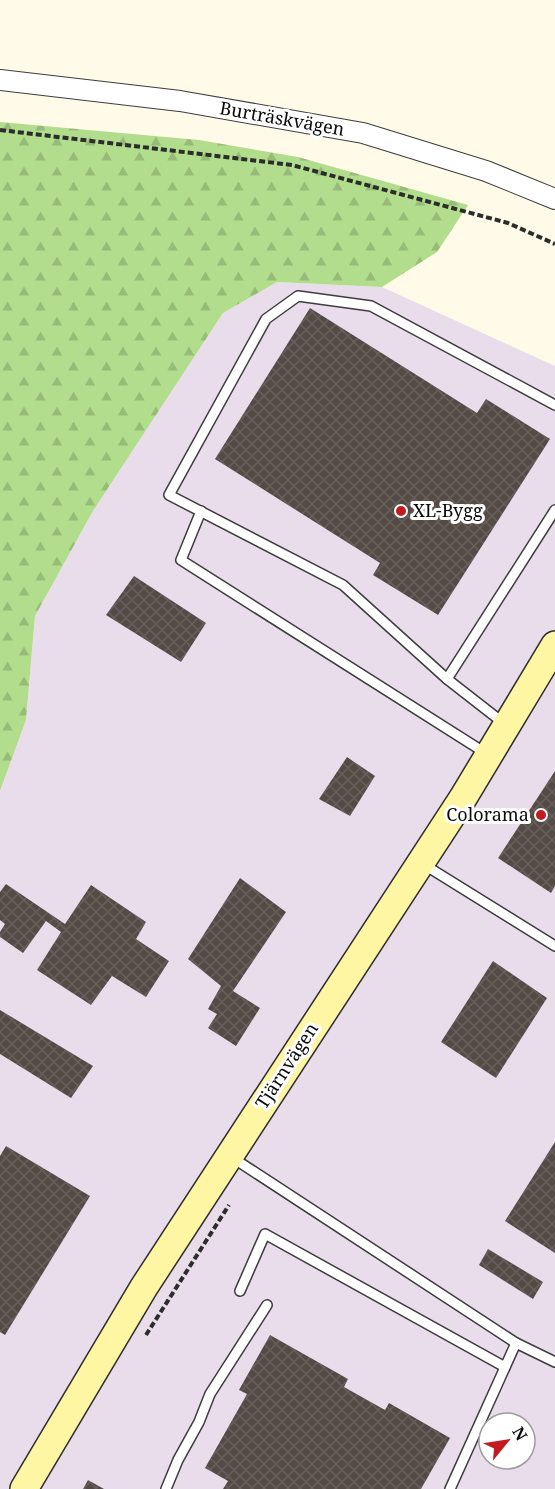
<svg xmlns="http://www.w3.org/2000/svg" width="555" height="1489" font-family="'Noto Serif',serif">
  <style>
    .industrial { fill: #e9ddeb; fill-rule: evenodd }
    .forest { fill: url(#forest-firs) }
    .building { fill: url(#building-cross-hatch) }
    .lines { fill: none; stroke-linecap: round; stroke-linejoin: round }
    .lane-casing { stroke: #3d3d3d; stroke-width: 12 }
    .street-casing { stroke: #3d3d3d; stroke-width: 22 }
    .secondary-casing { stroke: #2c2c2c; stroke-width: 30 }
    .path { stroke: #2c2c2c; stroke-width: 4; stroke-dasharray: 6 3; stroke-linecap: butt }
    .lane { stroke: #fff; stroke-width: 9 }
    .street { stroke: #fff; stroke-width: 20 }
    .secondary { stroke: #fff6a3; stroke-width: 27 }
    .poi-dot { fill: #c31a20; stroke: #fff; stroke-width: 2 }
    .labels { text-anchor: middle; stroke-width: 6; stroke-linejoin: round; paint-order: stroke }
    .street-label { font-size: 18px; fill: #0a0a0a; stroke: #fff }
    .poi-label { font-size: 18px; fill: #0a0a0a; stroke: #fff; text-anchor: start }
  </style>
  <defs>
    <pattern id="forest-firs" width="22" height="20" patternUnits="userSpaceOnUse" patternTransform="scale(1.5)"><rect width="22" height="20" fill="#b1dd8d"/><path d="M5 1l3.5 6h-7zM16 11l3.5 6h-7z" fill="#97bc78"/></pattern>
    <pattern id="building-cross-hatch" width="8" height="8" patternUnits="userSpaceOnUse" patternTransform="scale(1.5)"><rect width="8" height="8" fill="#544b46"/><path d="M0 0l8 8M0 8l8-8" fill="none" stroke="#68605c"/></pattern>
  </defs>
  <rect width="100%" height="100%" fill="#fffbe8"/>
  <path class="industrial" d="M277,282L382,287L555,366V1489H0V791L26,720L35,616L93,511L223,313ZM489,1423H525V1459H489Z"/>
  <path class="forest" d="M0,122L199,140L298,157L468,205L437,252L382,287L277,282L223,313L93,511L35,616L26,720L0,791Z"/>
  <g class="building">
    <path d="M310,308L477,413L486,399L550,439L438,615L373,575L380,563L215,459Z"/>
    <path d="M134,576L206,623L181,662L106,615Z"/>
    <path d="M347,757L375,776L350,816L319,799Z"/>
    <path d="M555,771V886L551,893L498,858Z"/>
    <path d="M240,878L286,912L233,991L260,1008L236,1046L208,1028L217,1014L208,1009L221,986L188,959Z"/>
    <path d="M6,884L65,924L91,885L146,922L136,939L169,961L146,997L112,976L91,1005L37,970L61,932L46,921L23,953L0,937V932L5,924L0,920V892Z"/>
    <path d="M493,961L547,998L496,1078L441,1042Z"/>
    <path d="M0,1010L93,1066L71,1098L0,1054Z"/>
    <path d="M555,1142V1253L505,1221Z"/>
    <path d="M6,1146L90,1196L5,1335L0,1332V1156Z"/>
    <path d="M488,1249L543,1282L533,1299L479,1265Z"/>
    <path d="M270,1335L348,1379L344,1387L385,1410L389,1403L450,1438L421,1489H223L228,1481L205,1468L247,1394L239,1390Z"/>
    <path d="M88,1480L104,1489H83Z"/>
  </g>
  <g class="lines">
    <g class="lane-casing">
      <g id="lane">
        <path d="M201,511L181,560L487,754"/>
        <path d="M447,679L555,510"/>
        <path d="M506,725L447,679L343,585L169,495L266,319L298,296L371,306L555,405"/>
        <path d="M423,864L555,946"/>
        <path d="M233,1158L516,1343L555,1362"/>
        <path d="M240,1291L265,1234L505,1367"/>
        <path d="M166,1489L178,1460L199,1422L210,1394L267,1305"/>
        <path d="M450,1489L516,1343"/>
      </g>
    </g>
    <g class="street-casing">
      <path id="street" d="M0,80L180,101L363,133L486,171L555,199"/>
    </g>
    <g class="secondary-casing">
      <path id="secondary" d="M24,1489L144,1287L463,798L555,645"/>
    </g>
    <g class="path">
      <path d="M0,130L292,165L508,223L555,244"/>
      <path d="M146,1335L229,1205"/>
    </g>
    <use href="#lane" class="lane"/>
    <use href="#street" class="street"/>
    <use href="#secondary" class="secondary"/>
  </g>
  <g class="poi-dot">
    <circle cx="401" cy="511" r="6"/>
    <circle cx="541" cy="815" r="6"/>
  </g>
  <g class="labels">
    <g class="street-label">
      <text transform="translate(282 119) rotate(10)" y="6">Burträskvägen</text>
      <text transform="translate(287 1066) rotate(-57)" y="6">Tjärnvägen</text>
    </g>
    <g class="poi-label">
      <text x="413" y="517">XL-Bygg</text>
      <text x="529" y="821" text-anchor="end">Colorama</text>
    </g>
  </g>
  <g transform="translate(507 1441) rotate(60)"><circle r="28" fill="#ffffff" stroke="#9d9d9d" stroke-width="1.5"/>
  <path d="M0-4.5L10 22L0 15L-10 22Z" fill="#c31a20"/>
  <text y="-9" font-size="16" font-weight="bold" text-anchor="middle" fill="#0a0a0a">N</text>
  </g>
</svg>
